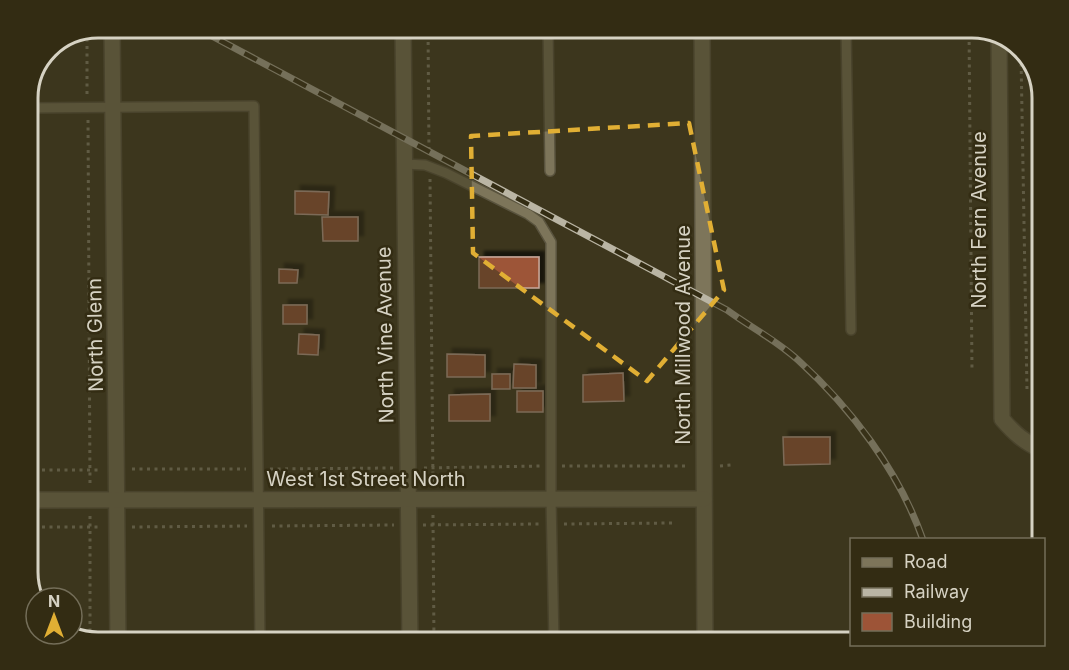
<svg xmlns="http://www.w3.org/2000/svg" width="1069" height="670" font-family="Inter,sans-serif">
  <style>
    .building { fill: #9d5437; stroke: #c9a99d; stroke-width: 1.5; filter: url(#shadow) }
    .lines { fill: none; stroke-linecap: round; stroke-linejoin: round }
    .lane-casing { stroke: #59533e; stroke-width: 12 }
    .street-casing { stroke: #59533e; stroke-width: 18 }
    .path { stroke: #8d8874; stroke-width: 3; stroke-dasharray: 3 4.5; stroke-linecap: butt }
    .lane { stroke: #7d755a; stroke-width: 9 }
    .street { stroke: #7d755a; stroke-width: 15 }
    .rail-casing { stroke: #bab5a4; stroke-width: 7 }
    .rail { stroke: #332c13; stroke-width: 4.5; stroke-dasharray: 14; stroke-linecap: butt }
    .marked { fill: none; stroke: #e1af34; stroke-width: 4.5; stroke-dasharray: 12 8; stroke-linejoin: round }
    .labels { text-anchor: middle; stroke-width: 5; stroke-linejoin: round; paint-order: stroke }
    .street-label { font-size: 20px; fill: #d6d2c3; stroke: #332c13 }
    .rim { fill: none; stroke: #d6d2c3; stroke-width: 3 }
  </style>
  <defs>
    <filter id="shadow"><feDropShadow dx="5.5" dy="-5.5" stdDeviation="1.5" flood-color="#0009"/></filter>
  </defs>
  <rect width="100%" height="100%" fill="#3d361d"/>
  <g class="building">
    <path d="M295,191L329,192L328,215L295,214Z"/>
    <path d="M322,217H358V241H323Z"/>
    <rect x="479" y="257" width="60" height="31"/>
    <path d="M279,269L298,270L297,283H279Z"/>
    <rect x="283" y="305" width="24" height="19"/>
    <path d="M299,334L319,335L318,355L298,354Z"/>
    <path d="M447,354L485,355V377H447Z"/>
    <path d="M514,364L536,365V388H513Z"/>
    <path d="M623,373L624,401L583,402V375Z"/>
    <rect x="492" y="374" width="18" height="15"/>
    <rect x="517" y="391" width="26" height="21"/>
    <path d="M490,394V421H449V395Z"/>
    <path d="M783,437H830V464L784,465Z"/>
  </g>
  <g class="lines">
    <g class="lane-casing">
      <g id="lane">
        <path d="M548,27L550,171"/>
        <path d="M846,27L851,330"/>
        <path d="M27,108L254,106L260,643"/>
        <path d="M404,164L425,165L446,173L528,214L539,222L551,242V499L554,643"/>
      </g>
    </g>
    <g class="street-casing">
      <g id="street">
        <path d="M112,27L118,643"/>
        <path d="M403,27L410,643"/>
        <path d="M702,27L705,643"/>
        <path d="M999,35L1002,419C1014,433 1025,443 1042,450"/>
        <path d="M27,500L704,499"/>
      </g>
    </g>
    <g class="path">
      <path d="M428,27L429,154"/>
      <path d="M969,27L972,371"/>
      <path d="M87,31V95"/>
      <path d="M1021,56L1027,390"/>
      <path d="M88,120L90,484"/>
      <path d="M430,179L433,482"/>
      <path d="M562,466H689"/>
      <path d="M720,466L731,465"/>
      <path d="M424,468L540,466"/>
      <path d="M132,469H246"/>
      <path d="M270,469L393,468"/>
      <path d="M27,470H102"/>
      <path d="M433,515L434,643"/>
      <path d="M90,516V641"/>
      <path d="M564,524L672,523"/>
      <path d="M423,525L540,524"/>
      <path d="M272,526L394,525"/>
      <path d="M27,527H100"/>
      <path d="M132,527L247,526"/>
    </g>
    <use href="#lane" class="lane"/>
    <use href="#street" class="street"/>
    <g class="rail-casing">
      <path id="rail" d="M195,27L727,310C750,327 776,340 798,360C851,408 899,471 923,540"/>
    </g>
    <use href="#rail" class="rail"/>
  </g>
  <path d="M0 0H1069V670H0ZM689,123L724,290L647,381L473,253L471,136Z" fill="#3d361d" fill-opacity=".55" fill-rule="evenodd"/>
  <path class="marked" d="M689,123L724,290L647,381L473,253L471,136Z"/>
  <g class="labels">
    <g class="street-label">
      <text transform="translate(979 220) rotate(-90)" y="7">North Fern Avenue</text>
      <text transform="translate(95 335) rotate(-91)" y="7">North Glenn</text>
      <text transform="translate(385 335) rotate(-91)" y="7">North Vine Avenue</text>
      <text transform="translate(683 335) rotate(-90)" y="7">North Millwood Avenue</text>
      <text x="366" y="486">West 1st Street North</text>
    </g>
  </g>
  <path d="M0 0H1069V670H0ZM98 38H972A60 60 0 0 1 1032 98V572A60 60 0 0 1 972 632H98A60 60 0 0 1 38 572V98A60 60 0 0 1 98 38Z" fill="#332c13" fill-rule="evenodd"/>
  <path class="rim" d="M98 38H972A60 60 0 0 1 1032 98V572A60 60 0 0 1 972 632H98A60 60 0 0 1 38 572V98A60 60 0 0 1 98 38Z"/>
  <rect x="850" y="538" width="195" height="108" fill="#332c13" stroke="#746e59" stroke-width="1.5"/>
  <rect x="862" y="558" width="30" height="9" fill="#7d755a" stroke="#746e59" stroke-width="1.5"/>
  <text x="904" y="568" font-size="18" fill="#d6d2c3">Road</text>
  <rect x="862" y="588" width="30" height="9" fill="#bab5a4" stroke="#746e59" stroke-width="1.5"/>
  <text x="904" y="598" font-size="18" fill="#d6d2c3">Railway</text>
  <rect x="862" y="613" width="30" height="18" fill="#9d5437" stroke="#746e59" stroke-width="1.5"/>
  <text x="904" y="628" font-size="18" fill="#d6d2c3">Building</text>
  <g transform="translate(54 616)"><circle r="28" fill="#332c13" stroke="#746e59" stroke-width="1.5"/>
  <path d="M0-4.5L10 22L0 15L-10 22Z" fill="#e1af34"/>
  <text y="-9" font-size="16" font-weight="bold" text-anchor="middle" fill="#d6d2c3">N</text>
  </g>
</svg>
